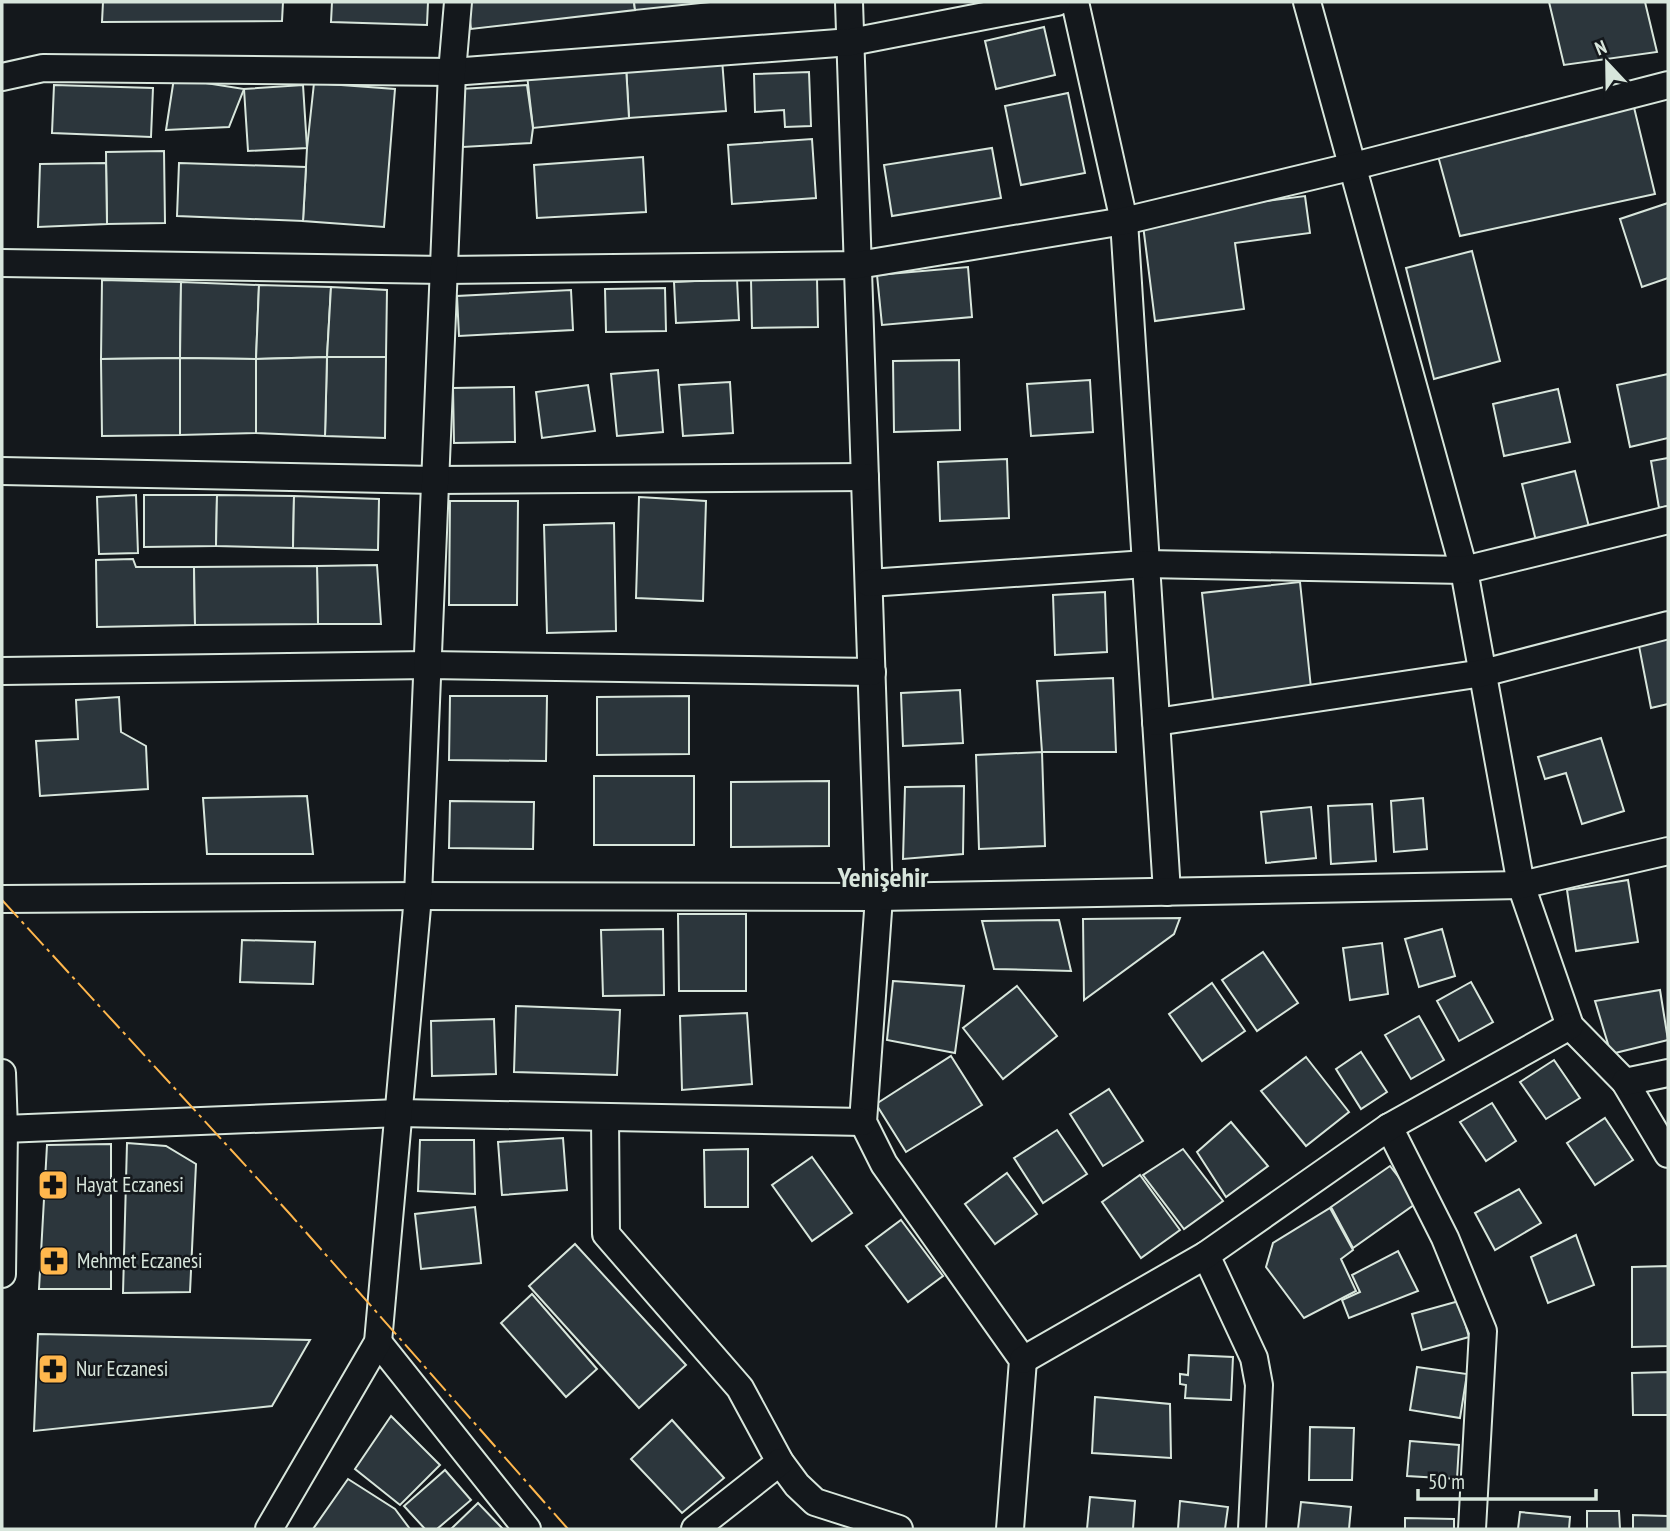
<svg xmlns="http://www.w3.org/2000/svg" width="1670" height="1531" font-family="'PT Sans Narrow',sans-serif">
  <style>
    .building { fill: #2c363c; stroke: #d8e6dc; stroke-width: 2 }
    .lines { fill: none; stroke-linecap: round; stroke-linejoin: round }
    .minor-casing { stroke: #d8e6dc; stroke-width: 30 }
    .minor { stroke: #14181c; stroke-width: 26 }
    .power { stroke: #ffb74d; stroke-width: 2; stroke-dasharray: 24 5 3.5 5; stroke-linecap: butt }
    .labels { text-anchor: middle; stroke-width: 5; stroke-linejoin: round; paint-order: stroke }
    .poi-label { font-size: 21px; fill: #d8e6dc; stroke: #14181c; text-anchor: start }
    .district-label { font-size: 28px; font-weight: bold; fill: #d8e6dc; stroke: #14181c }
  </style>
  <rect width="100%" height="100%" fill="#14181c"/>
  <g class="building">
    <path d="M103,2H283L282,21L102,22Z"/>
    <path d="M332,2H428L427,25L331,22Z"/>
    <path d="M468,2H634L635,10L471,29Z"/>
    <path d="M634,2H710L635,10Z"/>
    <path d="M1549,2H1645L1657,52L1564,65Z"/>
    <path d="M1044,27L1055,75L996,89L985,41Z"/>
    <path d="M722,59L726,111L629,118L626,66Z"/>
    <path d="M626,66L629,118L533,128L527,75Z"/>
    <path d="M809,72L811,126L785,127L784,110L755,112L754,74Z"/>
    <path d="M174,78L244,89L229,127L166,130Z"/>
    <path d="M314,83L395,89L384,227L303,221L307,148Z"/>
    <path d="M54,85L153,88L151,137L52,133Z"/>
    <path d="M303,85L307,148L248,151L244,89Z"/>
    <path d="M527,85L533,128L531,143L463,147L460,89Z"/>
    <path d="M1068,93L1085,173L1021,185L1005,106Z"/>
    <path d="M1631,95L1655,194L1460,236L1438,156Z"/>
    <path d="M812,139L816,198L732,204L728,145Z"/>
    <path d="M992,148L1001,198L892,216L884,165Z"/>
    <path d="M164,151L165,223L107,224L106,152Z"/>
    <path d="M643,157L646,212L537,218L534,165Z"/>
    <path d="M106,163L107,224L38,227L40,164Z"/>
    <path d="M179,163L306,167L303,221L177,216Z"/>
    <path d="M1305,196L1310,233L1235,243L1244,309L1155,321L1142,217Z"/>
    <path d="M1668,203V278L1642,287L1620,219Z"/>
    <path d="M1472,251L1500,361L1434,379L1406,268Z"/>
    <path d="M968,267L972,317L882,325L877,275Z"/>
    <path d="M817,278L818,327L752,328L751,280Z"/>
    <path d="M737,279L739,320L676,323L674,282Z"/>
    <path d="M102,280L181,282L180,358L101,359Z"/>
    <path d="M181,282L259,285L256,359L180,358Z"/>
    <path d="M259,285L331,287L327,357L256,359Z"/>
    <path d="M331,287L387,290L386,357H327Z"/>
    <path d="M665,288L666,331L606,332L605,289Z"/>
    <path d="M571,290L573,330L459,336L457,296Z"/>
    <path d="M327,357H386L385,438L325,436Z"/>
    <path d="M327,357L325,436L256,433V359Z"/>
    <path d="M180,358L256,359V433L180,435Z"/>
    <path d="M180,358V435L102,436L101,359Z"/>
    <path d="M959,360L960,430L894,432L893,361Z"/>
    <path d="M658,370L663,432L617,436L611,374Z"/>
    <path d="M1668,374V438L1630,447L1617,385Z"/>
    <path d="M1090,380L1093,432L1031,436L1027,384Z"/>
    <path d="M730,382L733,433L683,436L679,385Z"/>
    <path d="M588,385L595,431L542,438L536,392Z"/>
    <path d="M514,387L515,442L454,443L453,388Z"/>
    <path d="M1558,389L1570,442L1504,456L1493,404Z"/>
    <path d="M1668,458V506L1659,508L1651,461Z"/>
    <path d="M1007,459L1009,518L940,521L938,462Z"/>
    <path d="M1575,471L1589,527L1536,541L1522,484Z"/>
    <path d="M136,495L138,553L99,554L97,497Z"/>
    <path d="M144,495H217L216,546L144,547Z"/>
    <path d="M217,495L294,496L293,548L216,546Z"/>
    <path d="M294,496L379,499L378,550L293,548Z"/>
    <path d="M639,497L706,501L703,601L636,598Z"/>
    <path d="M450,501H518L517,605H449Z"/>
    <path d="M614,523L616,631L547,633L544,525Z"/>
    <path d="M133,559L136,567H194L195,625L97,627L96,560Z"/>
    <path d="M377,565L381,624H318L317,566Z"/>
    <path d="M317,566L318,624L195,625L194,567Z"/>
    <path d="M1300,582L1311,688L1213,699L1202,593Z"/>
    <path d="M1105,592L1107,652L1055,655L1053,595Z"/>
    <path d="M1668,633V704L1651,708L1638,641Z"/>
    <path d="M1113,678L1116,752H1042L1037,681Z"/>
    <path d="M960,690L963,743L903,746L901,693Z"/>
    <path d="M450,696H547L546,761L449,760Z"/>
    <path d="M689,696V754L597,755V697Z"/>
    <path d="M119,697L121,732L146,746L148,789L40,796L36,741L78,739L76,700Z"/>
    <path d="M1601,738L1624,811L1582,824L1566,773L1545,779L1538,757Z"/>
    <path d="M1042,752L1045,846L979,849L976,755Z"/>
    <rect x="594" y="776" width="100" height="69"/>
    <path d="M829,781V846L731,847V782Z"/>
    <path d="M964,786L963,854L903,859L905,787Z"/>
    <path d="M307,796L313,854H207L203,798Z"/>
    <path d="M1423,798L1427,849L1394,852L1391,801Z"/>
    <path d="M450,801L534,802L533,849L449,848Z"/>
    <path d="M1372,804L1376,861L1331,864L1328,806Z"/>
    <path d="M1311,807L1316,858L1266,863L1261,812Z"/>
    <path d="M1628,880L1638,942L1576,951L1567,890Z"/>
    <path d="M678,914H746V991H679Z"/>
    <path d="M1180,918L1174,934L1084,1000L1083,919Z"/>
    <path d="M1059,920L1071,971L994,969L982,921Z"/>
    <path d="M663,929L664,995L603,996L601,930Z"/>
    <path d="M1442,929L1455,976L1419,987L1405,939Z"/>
    <path d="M242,940L315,942L313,984L240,982Z"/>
    <path d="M1382,943L1388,994L1350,1000L1343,948Z"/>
    <path d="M1263,952L1298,1003L1257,1031L1222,980Z"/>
    <path d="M893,981L964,986L955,1053L887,1040Z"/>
    <path d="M1471,982L1493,1022L1459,1041L1437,1001Z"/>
    <path d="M1212,983L1245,1031L1202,1061L1169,1014Z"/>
    <path d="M1017,986L1057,1036L1003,1079L963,1028Z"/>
    <path d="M1660,990L1668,1040L1611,1054L1595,1001Z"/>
    <path d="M516,1006L620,1010L617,1075L514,1072Z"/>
    <path d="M747,1013L752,1084L682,1090L680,1016Z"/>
    <path d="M1419,1016L1444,1060L1411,1079L1385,1035Z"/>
    <path d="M494,1019L496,1074L432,1076L431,1021Z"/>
    <path d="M1361,1052L1387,1092L1361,1109L1336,1069Z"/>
    <path d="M951,1056L982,1105L906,1152L876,1104Z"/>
    <path d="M1306,1057L1349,1112L1306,1146L1261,1091Z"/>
    <path d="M1554,1060L1580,1098L1546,1119L1520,1082Z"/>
    <path d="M1109,1089L1143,1141L1103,1166L1070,1114Z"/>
    <path d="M1492,1103L1516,1141L1486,1161L1460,1122Z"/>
    <path d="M1605,1118L1633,1160L1595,1185L1567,1143Z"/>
    <path d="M1231,1122L1268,1166L1226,1197L1197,1152Z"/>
    <path d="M1057,1130L1087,1174L1043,1203L1014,1158Z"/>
    <path d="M563,1138L567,1190L502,1195L498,1142Z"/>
    <path d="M420,1140H474L475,1194L418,1191Z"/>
    <path d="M127,1143L166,1146L196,1164L190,1292L123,1293Z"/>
    <path d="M111,1144V1289H39L47,1145Z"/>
    <path d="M748,1149V1207H705L704,1150Z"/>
    <path d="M1183,1149L1223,1201L1184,1229L1143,1175Z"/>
    <path d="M812,1157L852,1213L812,1241L772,1185Z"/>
    <path d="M1390,1166L1418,1202L1353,1248L1331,1207Z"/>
    <path d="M1007,1173L1037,1214L995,1244L965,1204Z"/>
    <path d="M1140,1175L1180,1230L1141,1258L1102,1202Z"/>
    <path d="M1519,1189L1541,1223L1495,1250L1475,1213Z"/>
    <path d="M475,1207L481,1263L421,1269L415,1214Z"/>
    <path d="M1330,1208L1353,1250L1341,1259L1356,1291L1304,1318L1266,1267L1273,1243Z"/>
    <path d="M901,1220L943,1276L908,1302L866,1246Z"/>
    <path d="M1576,1235L1594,1285L1548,1303L1531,1257Z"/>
    <path d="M575,1244L686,1365L639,1408L529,1286Z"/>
    <path d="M1398,1251L1418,1291L1349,1318L1342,1300L1360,1292L1352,1275Z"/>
    <path d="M1668,1266V1346L1632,1347V1267Z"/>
    <path d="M532,1294L597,1369L566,1397L501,1323Z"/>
    <path d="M1459,1301L1469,1337L1422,1350L1412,1314Z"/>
    <path d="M38,1334L310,1340L272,1406L34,1431Z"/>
    <path d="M1189,1355L1233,1357L1231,1400L1185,1398L1186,1385L1180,1384V1374L1188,1375Z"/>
    <path d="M1417,1367L1467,1374L1460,1418L1410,1410Z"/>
    <path d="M1668,1372V1415H1633L1632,1373Z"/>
    <path d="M1095,1397L1170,1404L1171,1458L1092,1453Z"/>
    <path d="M391,1416L440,1465L400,1505L355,1469Z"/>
    <path d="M672,1420L724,1478L682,1513L631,1459Z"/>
    <path d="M1310,1427L1354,1428L1352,1480H1309Z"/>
    <path d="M1410,1441L1459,1445L1457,1479L1407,1476Z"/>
    <path d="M445,1470L471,1500L437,1529H425L404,1506Z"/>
    <path d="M348,1479L395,1509L410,1529H313Z"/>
    <path d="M1090,1497L1135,1501L1133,1529H1087Z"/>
    <path d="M1180,1501L1228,1507L1225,1529H1178Z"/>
    <path d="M1301,1502L1351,1507L1349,1529H1298Z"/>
    <path d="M478,1503L503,1529H451Z"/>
    <path d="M1587,1511H1619L1620,1529H1587Z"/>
    <path d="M1520,1512L1570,1517L1569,1529H1518Z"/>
    <path d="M1633,1515L1668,1516V1529H1633Z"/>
    <path d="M1405,1518L1454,1519V1529H1405Z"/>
  </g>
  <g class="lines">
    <g class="minor-casing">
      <g id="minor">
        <path d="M849,2L879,897L863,1122L884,1164L1023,1360L1010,1529"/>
        <path d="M1075,2L1124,221L1167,892"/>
        <path d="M1307,2L1464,570L1521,885L1570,1026L1625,1082L1668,1154"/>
        <path d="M2,77L43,68L452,72L851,42L1057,2"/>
        <path d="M2,263L444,270L858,265L1124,221L1354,166L1668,85"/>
        <path d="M2,471L435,480L865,477"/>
        <path d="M869,583L1146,564L1464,570L1668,520"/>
        <path d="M2,671L428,665L872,672"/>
        <path d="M1156,722L1483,673L1668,625"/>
        <path d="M2,899L418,896L879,897L1521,885L1668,851"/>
        <path d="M2,1073L4,1129L2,1274"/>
        <path d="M1625,1082L1668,1073"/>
        <path d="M605,1117L606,1234L740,1388L780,1462L797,1485L815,1502L899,1529"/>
        <path d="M1389,1127L1445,1238L1483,1331L1472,1529"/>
        <path d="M4,1129L399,1113L863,1122"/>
        <path d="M1206,1255L1254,1358L1259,1385L1252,1529"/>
        <path d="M378,1342L527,1529"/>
        <path d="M1023,1360L1206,1255L1389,1127L1570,1026"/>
        <path d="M269,1529L378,1342L418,896L452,72L458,2"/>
        <path d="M695,1529L780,1462"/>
      </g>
    </g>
    <use href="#minor" class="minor"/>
    <path class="power" d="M2,900L289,1213L568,1529"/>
  </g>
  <defs>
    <g id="pharmacy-square" transform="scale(1.575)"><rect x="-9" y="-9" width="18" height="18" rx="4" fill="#ffb74d" stroke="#14181c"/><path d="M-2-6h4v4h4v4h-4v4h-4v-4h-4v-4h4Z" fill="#111"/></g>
  </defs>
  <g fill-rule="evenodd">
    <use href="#pharmacy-square" x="53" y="1185"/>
    <use href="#pharmacy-square" x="54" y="1261"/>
    <use href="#pharmacy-square" x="53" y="1369"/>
  </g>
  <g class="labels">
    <g class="poi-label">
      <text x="76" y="1192">Hayat Eczanesi</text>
      <text x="77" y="1268">Mehmet Eczanesi</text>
      <text x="76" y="1376">Nur Eczanesi</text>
    </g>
    <g class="district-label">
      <text x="883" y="887">Yenişehir</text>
    </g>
  </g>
  <rect width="1670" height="1531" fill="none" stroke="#d8e6dc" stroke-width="7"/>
  <g transform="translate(1607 63) rotate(338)" stroke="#14181c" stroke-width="5" paint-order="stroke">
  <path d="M0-5L12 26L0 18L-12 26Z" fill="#d8e6dc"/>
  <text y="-10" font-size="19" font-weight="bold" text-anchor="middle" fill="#d8e6dc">N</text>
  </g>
  <path d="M1418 1489v10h178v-10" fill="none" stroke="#d8e6dc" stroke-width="3.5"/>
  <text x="1428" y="1489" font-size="21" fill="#d8e6dc" stroke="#14181c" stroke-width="5" paint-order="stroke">50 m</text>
</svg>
